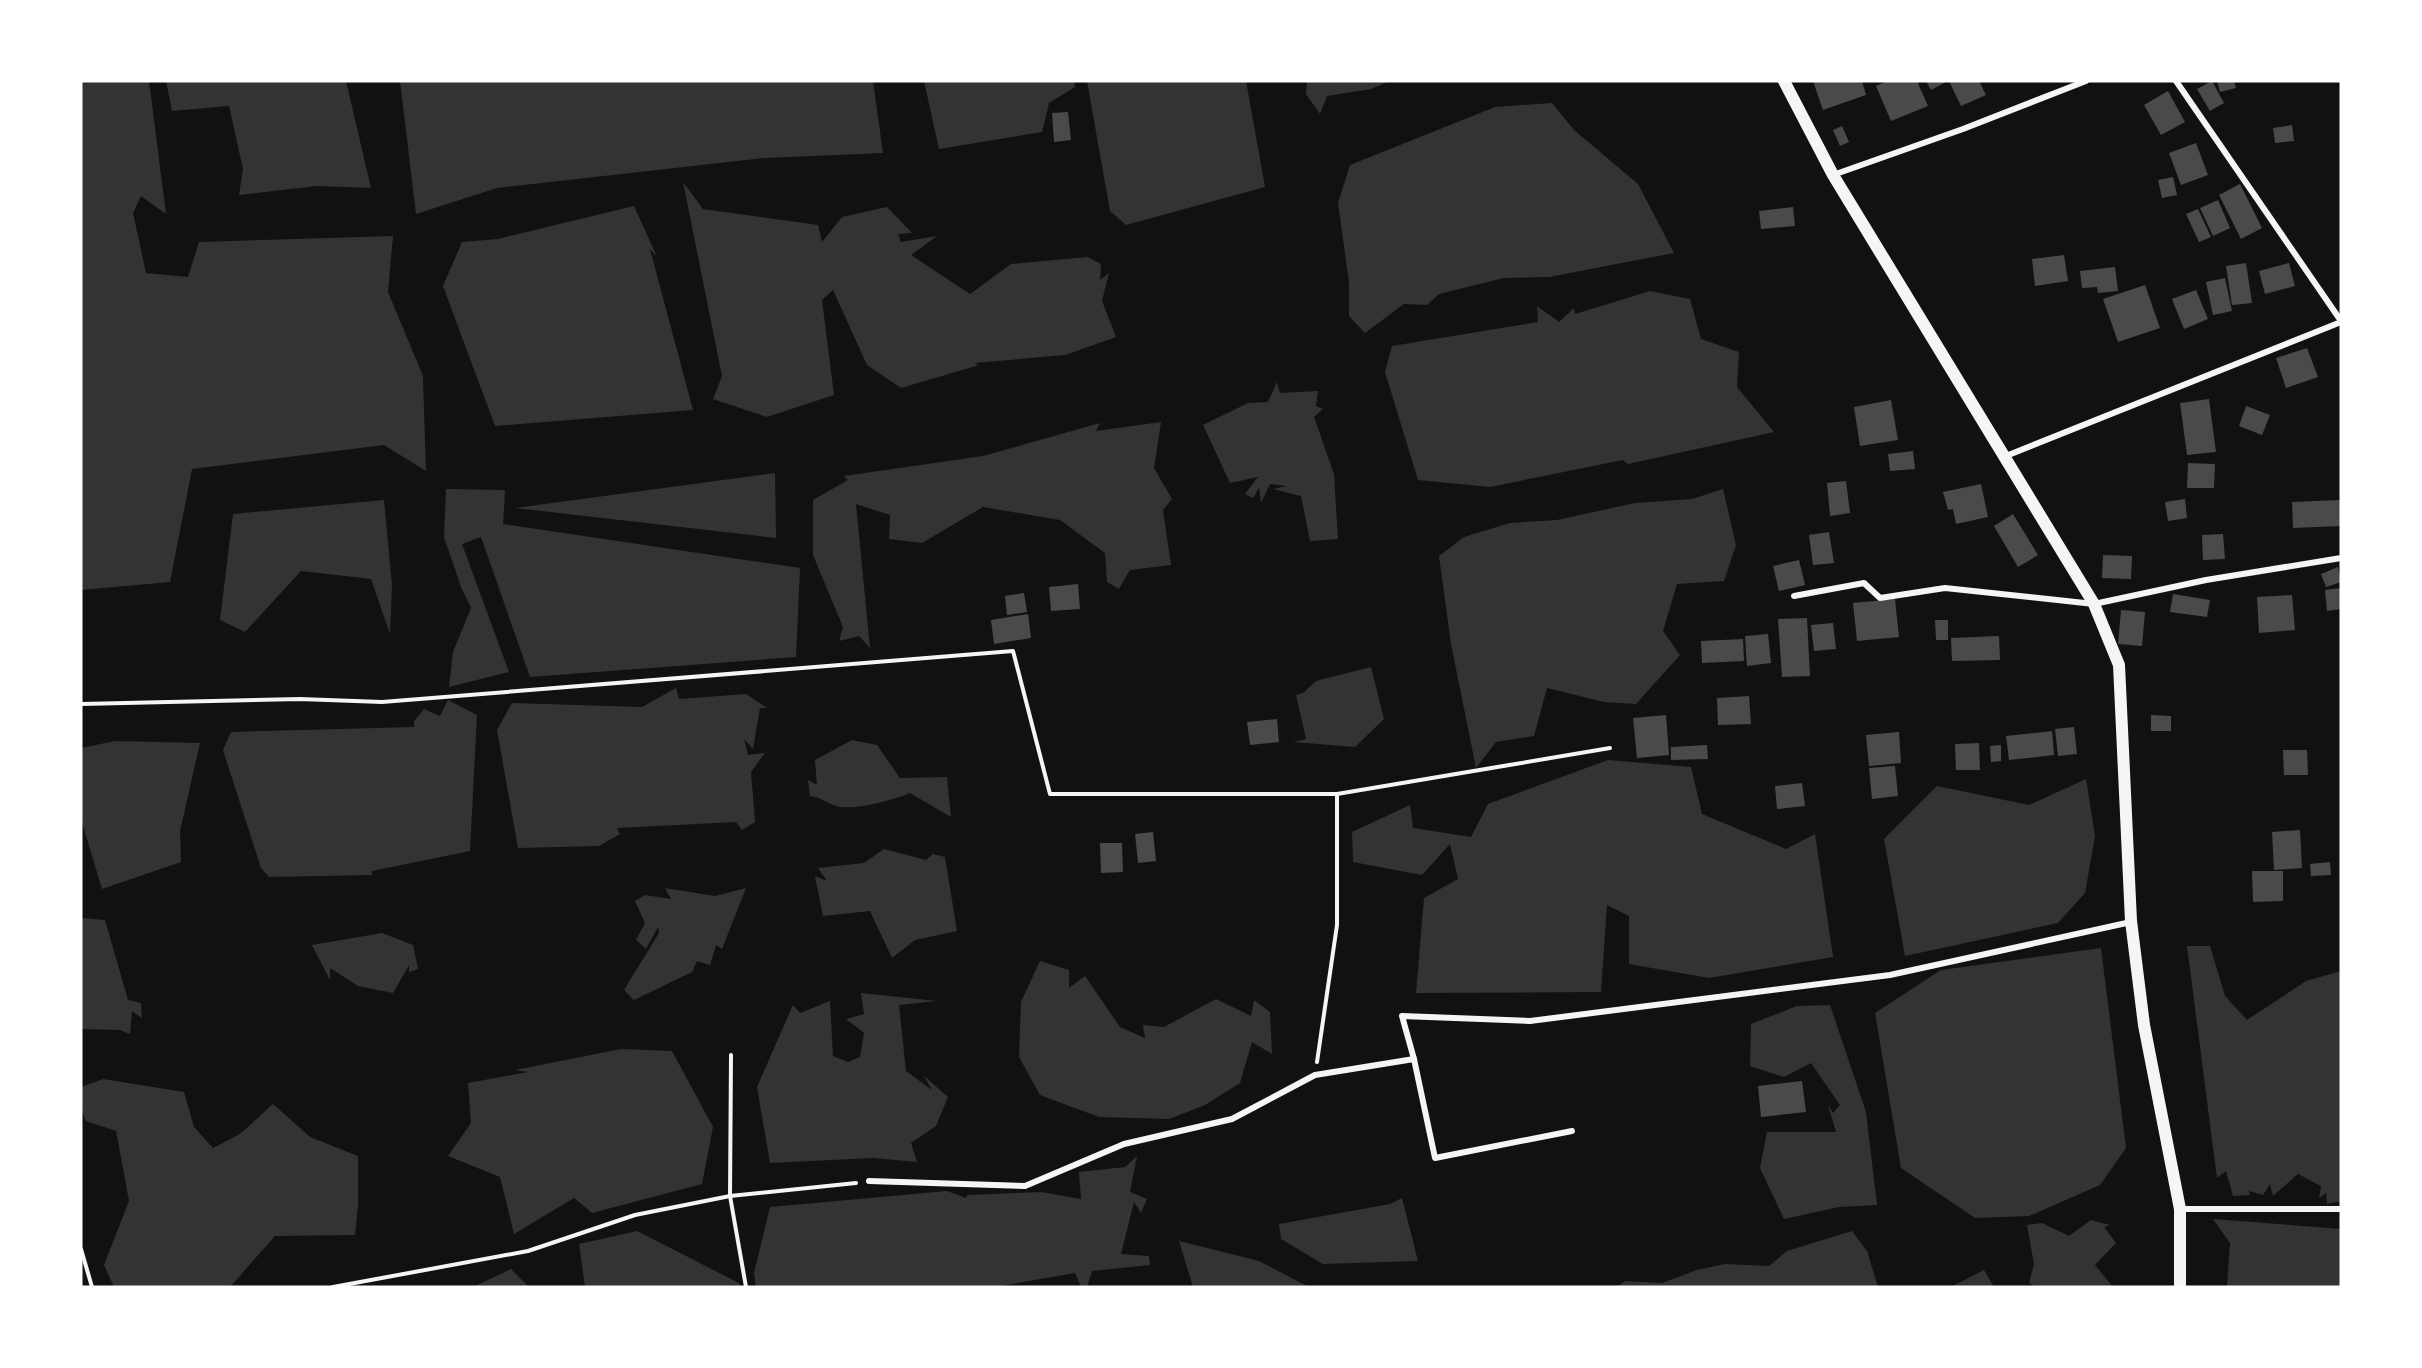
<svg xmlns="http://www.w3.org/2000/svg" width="2422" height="1368" font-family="'IBM Plex Serif',serif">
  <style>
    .water { fill: #333 }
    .building { fill: #4a4a4a }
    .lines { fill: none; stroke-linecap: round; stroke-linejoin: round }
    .path { stroke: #f5f5f5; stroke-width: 4 }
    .minor { stroke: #f5f5f5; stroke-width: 6 }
    .secondary { stroke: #f5f5f5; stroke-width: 12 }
  </style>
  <rect width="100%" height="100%" fill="#111"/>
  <g class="water">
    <path d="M81,81H149L166,214L141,196L133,213L146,273L188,277L199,242L393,236L388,292L423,376L426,471L384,445L192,469L170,582L81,590Z"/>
    <path d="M166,81H346L371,188L317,186L239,195L243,169L229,106L172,111Z"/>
    <path d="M400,81H873L883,153L765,158L497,188L416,214Z"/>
    <path d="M924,81H1074L1075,87L1049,103L1042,132L939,149Z"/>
    <path d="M1087,81H1246L1265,187L1126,225L1110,211Z"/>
    <path d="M1307,81H1390L1371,89L1327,96L1320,114L1306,94Z"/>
    <path d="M1552,103L1574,130L1638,184L1674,253L1549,277L1504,278L1439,294L1427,305L1404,304L1365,333L1349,316V282L1338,203L1350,165L1495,107Z"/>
    <path d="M683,182L703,209L818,225L822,242L842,217L887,207L912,233L898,234L901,242L937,236L911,255L970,294L1011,264L1088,257L1101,264L1100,280L1109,273L1102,301L1116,337L1065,355L974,363L979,365L901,388L867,365L833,290L822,300L834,395L767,417L713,399L722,376Z"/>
    <path d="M634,206L657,257L650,249L693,410L495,426L443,286L462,242L498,239Z"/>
    <path d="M1650,291L1690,299L1701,339L1739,352L1737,387L1774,432L1628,464L1623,460L1490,487L1418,480L1385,372L1392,346L1538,322L1537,306L1559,322L1574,308L1575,314Z"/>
    <path d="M1277,382L1280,393L1318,391L1316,406L1323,409L1314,417L1334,474L1338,539L1310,541L1301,496L1273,489L1287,486L1270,484L1261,503L1259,488L1253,498L1245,494L1258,477L1230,483L1203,425L1248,403L1268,402Z"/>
    <path d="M1161,422L1154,468L1172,499L1163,510L1171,565L1130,570L1119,589L1107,582L1105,553L1060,520L983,507L922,543L889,539L890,515L856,504L870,648L859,636L839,641L843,627L813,555V500L848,480L844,476L983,456L1100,423L1096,431Z"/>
    <path d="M775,473L776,538L515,508Z"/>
    <path d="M446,489L505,490L503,524L800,568L796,657L530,677L481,537L462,544L509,672L449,687L453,652L471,608L461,587L444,537Z"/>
    <path d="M1723,489L1736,545L1724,581L1677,584L1663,631L1680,655L1636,704L1604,702L1547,688L1534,736L1496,742L1476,768L1451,644L1439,556L1464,537L1510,523L1557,520L1635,503L1692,499Z"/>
    <path d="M384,500L392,586L390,634L371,579L301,571L245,632L220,620L233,514Z"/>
    <path d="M1371,667L1384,719L1355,747L1293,742L1306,739L1296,695L1303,693L1316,681Z"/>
    <path d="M676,688L679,699L746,694L767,708H760L753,749L744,739L748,755L765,753L751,772L755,822L742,830L736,822L617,828L620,834L599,846L518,848L497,730L512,703L642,707Z"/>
    <path d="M448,700L477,715L470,851L372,871V875L269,877L261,868L223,750L231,732L414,727V721L424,709L440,716Z"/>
    <path d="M852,740L877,745L900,778L947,777L951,817L910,793C892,800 861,809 841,807C830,806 822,797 810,796L808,780L817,785L815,760Z"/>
    <path d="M115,741L200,743L180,831L181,862L102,889L81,819V748Z"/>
    <path d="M1608,760L1691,767L1702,814L1786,849L1815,834L1833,957L1709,978L1629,964V916L1607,905L1601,992L1416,993L1424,898L1458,879L1450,844L1422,875L1353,862L1352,832L1410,805L1413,828L1471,837L1488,804Z"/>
    <path d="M2086,779L2095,836L2085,893L2058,923L1905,956L1884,839L1937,786L2029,805Z"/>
    <path d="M884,849L926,860L933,854L945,857L957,931L915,940L892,958L870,911L823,916L815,876L827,881L818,868L864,863Z"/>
    <path d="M665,888L715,896L746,888L722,949L716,945L710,965L697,961L692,972L634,1000L624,990L659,933L658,927L646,949L636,940L645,923L635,901L645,895L671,899Z"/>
    <path d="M81,918L105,920L128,1000L141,1003L142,1018L132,1011L130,1034L120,1030L81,1029Z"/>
    <path d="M382,933L413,945L418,969L409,972V965L393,993L358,986L330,968V980L312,945Z"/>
    <path d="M2187,946H2210L2225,996L2247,1020L2306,981L2341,971V1201L2327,1204L2326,1193L2319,1198L2321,1186L2298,1174L2273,1196L2270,1184L2263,1195L2249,1191L2250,1195L2233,1196L2226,1171L2217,1178Z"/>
    <path d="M2101,948L2126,1148L2100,1185L2029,1216L1975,1218L1901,1168L1875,1013L1941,970Z"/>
    <path d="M1040,961L1069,970V988L1085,976L1120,1027L1145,1038L1143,1025L1164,1027L1216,999L1251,1016L1254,1000L1270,1012L1272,1054L1252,1042L1240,1083L1205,1105L1169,1119L1099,1117L1040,1095L1019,1057L1021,1002Z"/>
    <path d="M861,993L937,1001L899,1005L906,1071L932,1090L924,1076L948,1097L936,1126L911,1143L917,1162L873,1158L770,1163L757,1087L793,1005L800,1013L830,1001L833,1056L848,1062L860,1057L864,1033L846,1019L864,1014Z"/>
    <path d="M1830,1005L1866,1112L1877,1205L1839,1207L1784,1219L1760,1168L1767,1132H1836L1828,1105L1833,1113L1840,1105L1811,1063L1784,1077L1750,1066L1751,1024L1797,1006Z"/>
    <path d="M621,1049L672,1051L713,1127L702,1184L592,1213L574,1198L514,1234L500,1177L448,1156L471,1123L468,1083L528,1072L515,1070Z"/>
    <path d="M103,1079L184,1092L194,1127L213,1148L240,1134L273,1104L310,1137L358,1156V1205L355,1235L275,1236L230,1287H114L104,1265L129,1201L116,1131L86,1121L81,1108V1087Z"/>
    <path d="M1137,1156L1130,1192L1147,1199L1141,1213L1134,1202L1121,1254L1149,1256L1150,1265L1092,1271L1087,1287H1081L1075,1273L995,1287H756L754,1273L770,1207L947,1191L966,1198L967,1195L1041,1192L1081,1199L1079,1172L1125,1167Z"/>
    <path d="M1402,1198L1418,1261L1323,1264L1281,1239L1279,1224L1390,1204Z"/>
    <path d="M2213,1219L2341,1229V1287H2227L2230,1243Z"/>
    <path d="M2091,1220L2110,1225L2104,1227L2116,1243L2095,1265L2113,1287H2036L2029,1283L2034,1264L2027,1225L2042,1223L2069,1236Z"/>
    <path d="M637,1231L739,1283L740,1287H585L579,1244Z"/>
    <path d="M1852,1231L1867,1251L1878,1287H1617L1625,1281L1662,1283L1697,1270L1725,1264L1769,1266L1787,1251Z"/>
    <path d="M1179,1241L1259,1261L1309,1287H1193Z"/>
    <path d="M511,1269L529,1287H473Z"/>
    <path d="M1984,1270L1994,1287H1951Z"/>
  </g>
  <g class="building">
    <path d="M1813,81H1862L1866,95L1823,110Z"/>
    <path d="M1887,81H1917L1928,106L1891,121L1876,86Z"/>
    <path d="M1926,81H1948L1931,90Z"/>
    <path d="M1949,81H1979L1986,95L1961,106Z"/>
    <path d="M2212,81L2224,103L2210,111L2197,89Z"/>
    <path d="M2217,81H2234L2236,88L2220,92Z"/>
    <path d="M2168,91L2185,122L2161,135L2144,105Z"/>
    <path d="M1068,112L1071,140L1054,142L1052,113Z"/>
    <path d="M2292,125L2294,141L2275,143L2273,128Z"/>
    <path d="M1842,126L1849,142L1840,146L1833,130Z"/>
    <path d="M2196,143L2208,175L2181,185L2169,153Z"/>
    <path d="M2173,177L2177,195L2162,198L2158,180Z"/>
    <path d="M2240,184L2262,228L2241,239L2219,195Z"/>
    <path d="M2218,200L2230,228L2213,236L2200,208Z"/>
    <path d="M1793,207L1795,226L1761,229L1759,211Z"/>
    <path d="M2198,209L2211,237L2199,242L2186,214Z"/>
    <path d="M2064,255L2068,281L2035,286L2032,259Z"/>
    <path d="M2246,263L2252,303L2232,305L2226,266Z"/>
    <path d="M2289,263L2295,286L2265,294L2259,271Z"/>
    <path d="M2115,267L2118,291L2098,293L2097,287L2082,288L2080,271Z"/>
    <path d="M2225,278L2232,311L2213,315L2206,282Z"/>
    <path d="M2145,285L2160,328L2118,342L2103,299Z"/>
    <path d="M2196,290L2208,319L2184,329L2172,299Z"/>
    <path d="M2307,348L2318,377L2286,388L2276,358Z"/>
    <path d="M2209,399L2216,452L2187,455L2180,403Z"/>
    <path d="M1891,400L1898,440L1860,446L1854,407Z"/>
    <path d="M2246,406L2270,415L2262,435L2239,426Z"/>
    <path d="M1913,451L1915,469L1890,471L1888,454Z"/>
    <path d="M2188,463L2215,464L2214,488H2187Z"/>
    <path d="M1846,481L1850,513L1830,516L1827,483Z"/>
    <path d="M1981,484L1988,517L1956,524L1953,509L1948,510L1943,492Z"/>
    <path d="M2185,499L2187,518L2168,521L2165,502Z"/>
    <path d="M2341,500V526L2293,528L2292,502Z"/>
    <path d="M2013,514L2038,555L2018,567L1994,526Z"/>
    <path d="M1829,532L1834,563L1813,565L1809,535Z"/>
    <path d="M2223,534L2225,559L2203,560L2202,535Z"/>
    <path d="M2103,555L2132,556L2131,579L2102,578Z"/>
    <path d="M1799,560L1805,585L1779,591L1773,566Z"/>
    <path d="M2338,567L2341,582L2326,587L2321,574Z"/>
    <path d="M1078,584L1080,609L1051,611L1049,587Z"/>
    <path d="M2341,588V609L2327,611L2325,590Z"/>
    <path d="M1024,593L1027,612L1007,615L1005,596Z"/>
    <path d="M2173,594L2210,600L2207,617L2170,612Z"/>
    <path d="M2292,595L2295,630L2259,633L2257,597Z"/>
    <path d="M1895,599L1899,637L1857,641L1853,603Z"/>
    <path d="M2121,610L2145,612L2142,646L2118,644Z"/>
    <path d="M1028,614L1031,638L994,644L991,620Z"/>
    <path d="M1807,618L1810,676L1782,677L1778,619Z"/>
    <path d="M1935,620H1948V640H1936Z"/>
    <path d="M1833,623L1836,649L1814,651L1811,625Z"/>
    <path d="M1768,634L1771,663L1747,666L1745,636Z"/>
    <path d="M1999,636L2000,660L1952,661L1951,638Z"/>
    <path d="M1743,639L1744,661L1702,663L1701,641Z"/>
    <path d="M1749,696L1751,724L1718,725L1717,698Z"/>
    <path d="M1666,715L1669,755L1637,758L1633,718Z"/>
    <path d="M2151,715L2171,716V731H2151Z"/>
    <path d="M1277,719L1279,742L1250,745L1247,722Z"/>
    <path d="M2074,727L2077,754L2058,756L2055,729Z"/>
    <path d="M2052,731L2054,755L2009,760L2006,736Z"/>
    <path d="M1899,732L1901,763L1869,766L1866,735Z"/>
    <path d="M1979,743L1980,770H1956L1955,744Z"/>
    <path d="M1707,745L1708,759L1671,760V747Z"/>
    <path d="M2001,745V761L1991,762L1990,746Z"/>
    <path d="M2283,750H2307L2308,775H2284Z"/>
    <path d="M1895,766L1898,796L1872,799L1869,768Z"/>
    <path d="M1802,783L1805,806L1777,809L1775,786Z"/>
    <path d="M2300,830L2302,868L2274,870L2272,832Z"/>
    <path d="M1153,832L1156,861L1138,863L1135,834Z"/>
    <path d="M1100,843H1122L1123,872L1101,873Z"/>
    <path d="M2330,862L2331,875L2311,876L2310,864Z"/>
    <path d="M2252,871H2283V901L2253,902Z"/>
    <path d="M1802,1081L1806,1112L1761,1117L1758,1086Z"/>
  </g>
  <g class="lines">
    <g class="path">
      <path d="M81,704L300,699L382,702L1013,651L1050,794H1337L1610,748"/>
      <path d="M731,1055L730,1196L746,1287"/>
      <path d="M1317,1062L1337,925V794"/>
      <path d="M81,1249L92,1287"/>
      <path d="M333,1287L528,1251L635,1215L730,1196L856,1183"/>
    </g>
    <g class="minor">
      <path d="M2176,81L2341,321"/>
      <path d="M1833,175L1963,129L2086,81"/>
      <path d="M2006,456L2341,322"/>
      <path d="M1794,596L1864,583L1880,598L1945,588L2094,604L2206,580L2341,558"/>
      <path d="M1572,1131L1435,1158L1414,1059L1402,1016L1530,1021L1890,975L2131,922"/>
      <path d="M869,1181L1025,1186L1124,1144L1232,1119L1315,1075L1414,1059"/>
      <path d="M2180,1209H2341"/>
    </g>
    <path class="secondary" d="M1784,81L1833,175L2094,604L2119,665L2131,921L2144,1025L2180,1209V1287"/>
  </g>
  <rect width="2422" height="1368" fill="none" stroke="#ffffff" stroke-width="165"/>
</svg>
